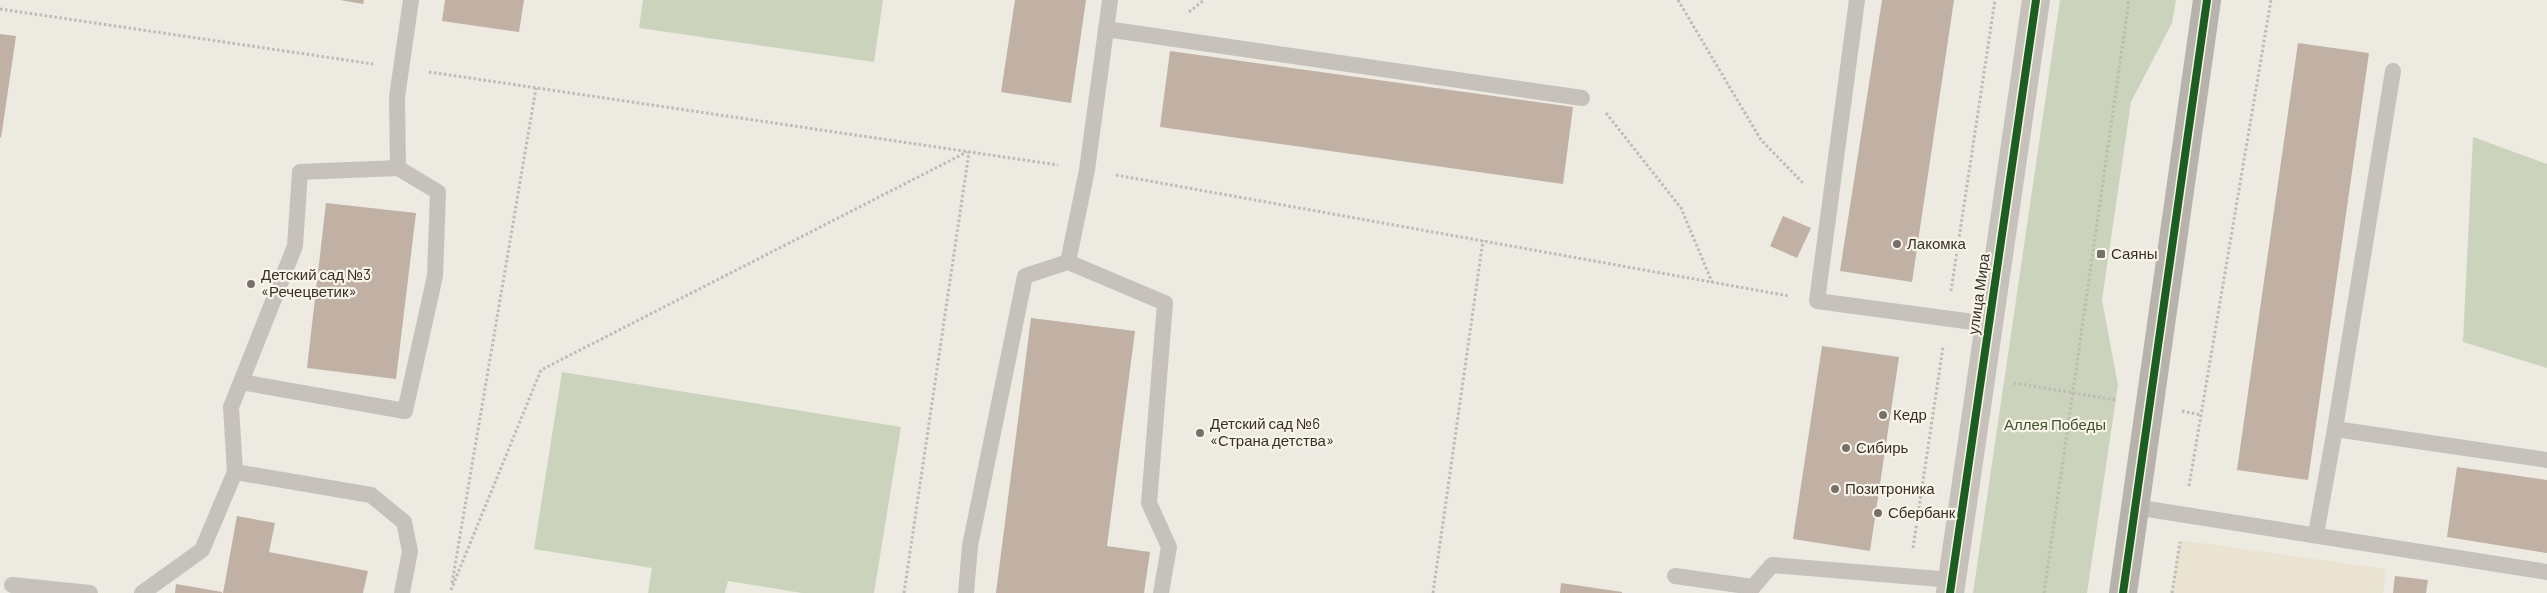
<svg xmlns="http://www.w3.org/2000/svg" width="2547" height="593" font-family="Barlow,sans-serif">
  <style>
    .green { fill: #cbd3bd }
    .plaza { fill: #ebe3d2 }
    .building { fill: #c0b1a4 }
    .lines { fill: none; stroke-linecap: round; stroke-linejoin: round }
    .path { stroke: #bfbab3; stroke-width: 3; stroke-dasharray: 2.5 2.5; stroke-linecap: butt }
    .lane { stroke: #c6c2bb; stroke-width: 16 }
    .street { stroke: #c6c2bb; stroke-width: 28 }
    .secondary { stroke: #b7b2ab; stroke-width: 28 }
    .cycleway-casing { stroke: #f9f4ea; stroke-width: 11 }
    .cycleway { stroke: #1b5e20; stroke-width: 8 }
    .poi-dot { fill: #77706a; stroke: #f9f4ea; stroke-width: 2 }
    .labels { text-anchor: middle; stroke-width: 4.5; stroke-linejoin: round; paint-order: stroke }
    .poi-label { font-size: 15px; fill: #372f29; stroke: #f9f4ea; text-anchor: start }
    .street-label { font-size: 15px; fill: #372f29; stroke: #f9f4ea }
    .park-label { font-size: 15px; fill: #40542e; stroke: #f9f4ea }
  </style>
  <rect width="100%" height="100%" fill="#edeae2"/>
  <g class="green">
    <path d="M643,0H883L874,62L639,28Z"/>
    <path d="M2060,0H2176L2172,23L2131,102L2102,300L2118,385L2087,593H1973Z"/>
    <path d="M2473,137L2547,164V368L2463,342Z"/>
    <path d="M562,372L901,427L874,593H802L728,581L725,593H648L652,568L534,549Z"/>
  </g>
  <path class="plaza" d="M2180,540L2386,569L2383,593H2172Z"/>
  <g class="building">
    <path d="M340,0H364L363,4Z"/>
    <path d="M445,0H524L519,32L442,21Z"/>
    <path d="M1015,0H1086L1071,103L1001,92Z"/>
    <path d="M1882,0H1954L1912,282L1840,271Z"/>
    <path d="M0,34L16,36L1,138L0,137Z"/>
    <path d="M2298,43L2369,53L2308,480L2237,470Z"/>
    <path d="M1170,51L1573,107L1563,184L1160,127Z"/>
    <path d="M326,203L416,213L396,379L307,368Z"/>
    <path d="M1783,216L1811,228L1797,258L1770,246Z"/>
    <path d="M1031,318L1135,331L1107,546L1150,552L1144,593H996Z"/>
    <path d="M1822,346L1899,357L1870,551L1793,539Z"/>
    <path d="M2457,467L2547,480V553L2447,537Z"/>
    <path d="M237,516L275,523L269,552L368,571L363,593H223Z"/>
    <path d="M2395,576L2428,580L2426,593H2393Z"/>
    <path d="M1561,583L1622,592V593H1560Z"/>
    <path d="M176,584L222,592V593H175Z"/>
  </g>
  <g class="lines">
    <g class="path">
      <path d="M1678,0L1761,140L1804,184"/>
      <path d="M0,9L373,64"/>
      <path d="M1189,12L1204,0"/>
      <path d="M429,72L1058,165"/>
      <path d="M1606,113L1681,208L1712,282"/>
      <path d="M1116,175L1789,296"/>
      <path d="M1951,291L1995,0"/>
      <path d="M2014,383L2116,400"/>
      <path d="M2182,411L2201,415"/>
      <path d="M2189,486L2271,0"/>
      <path d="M1913,548L1943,347"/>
      <path d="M452,583L536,88"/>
      <path d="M451,590L541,370L967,152"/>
      <path d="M904,593L969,152"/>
      <path d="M1433,593L1483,240"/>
      <path d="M2044,593L2129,0"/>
      <path d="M2172,593L2180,542"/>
    </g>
    <g class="lane">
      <path d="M1857,0L1817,301L1988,324"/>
      <path d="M1106,29L1582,98"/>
      <path d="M398,168L397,97L411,0"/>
      <path d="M1068,262L1087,170L1110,0"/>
      <path d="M241,382L405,411L435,276L438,192L398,168L300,172L295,246L231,407L235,472L371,495L404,522L410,551L402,593"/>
      <path d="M2335,429L2393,71"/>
      <path d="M2135,507L2547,572"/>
      <path d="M2316,534L2335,429L2547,460"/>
      <path d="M1675,576L1753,587L1772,565L1952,580"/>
      <path d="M12,585L90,593"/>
      <path d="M142,593L202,550L235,472"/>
      <path d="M966,593L970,546L1025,276L1068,262L1165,303L1149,503L1169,547L1161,593"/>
    </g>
    <path class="street" d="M1950,593L2036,0"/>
    <path class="secondary" d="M2123,593L2207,0"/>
    <g class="cycleway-casing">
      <g id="cycleway">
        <path d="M1950,593L2036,0"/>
        <path d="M2123,593L2207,0"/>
      </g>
    </g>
    <use href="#cycleway" class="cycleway"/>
  </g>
  <g class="poi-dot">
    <circle cx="1897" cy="244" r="5"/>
    <rect x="2096" y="249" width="10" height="10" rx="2.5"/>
    <circle cx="251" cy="284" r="5"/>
    <circle cx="1883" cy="415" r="5"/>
    <circle cx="1200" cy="433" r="5"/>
    <circle cx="1846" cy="448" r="5"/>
    <circle cx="1835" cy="489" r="5"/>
    <circle cx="1878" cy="513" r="5"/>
  </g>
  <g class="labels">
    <g class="poi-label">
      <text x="1907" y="249">Лакомка</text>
      <text x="2111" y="259">Саяны</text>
      <text x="261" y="280">Детский сад №3<tspan x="261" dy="17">«Речецветик»</tspan></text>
      <text x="1893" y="420">Кедр</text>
      <text x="1210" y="429">Детский сад №6<tspan x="1210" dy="17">«Страна детства»</tspan></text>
      <text x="1856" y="453">Сибирь</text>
      <text x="1845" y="494">Позитроника</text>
      <text x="1888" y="518">Сбербанк</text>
    </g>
    <g class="street-label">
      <text transform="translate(1979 294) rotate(-82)" y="5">улица Мира</text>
    </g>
    <g class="park-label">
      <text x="2055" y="430">Аллея Победы</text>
    </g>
  </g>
</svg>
